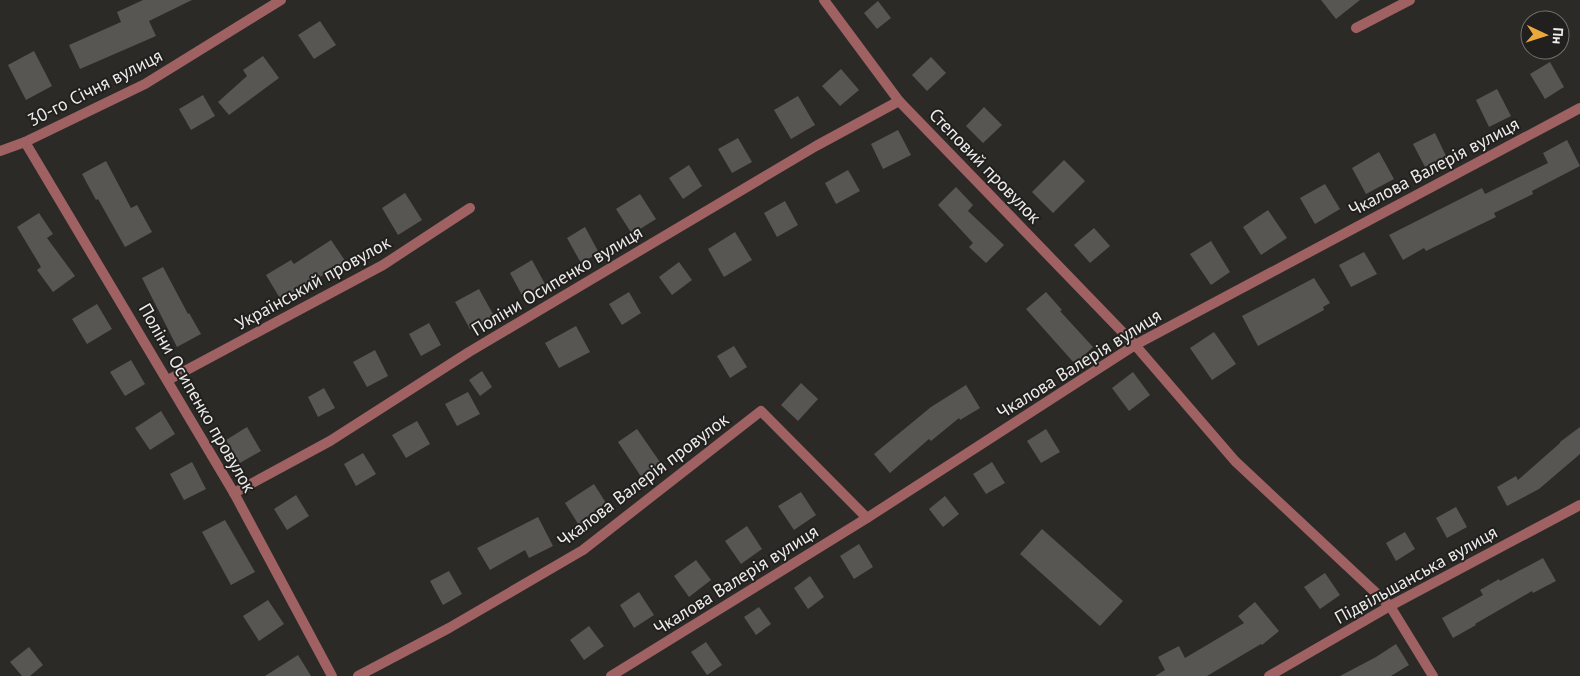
<svg xmlns="http://www.w3.org/2000/svg" width="1580" height="676" font-family="'PT Sans',sans-serif">
  <style>
    .building { fill: #575653 }
    .lines { fill: none; stroke-linecap: round; stroke-linejoin: round }
    .lane { stroke: #9f6161; stroke-width: 10 }
    .street { stroke: #9f6161; stroke-width: 10 }
    .labels { text-anchor: middle; stroke-width: 4; stroke-linejoin: round; paint-order: stroke }
    .street-label { font-size: 18px; fill: #edecea; stroke: #21201e }
  </style>
  <rect width="100%" height="100%" fill="#2b2a27"/>
  <g class="building">
    <path d="M143,0H192L149,21L156,36L80,69L69,45L121,22L117,12Z"/>
    <path d="M1321,0H1360L1336,19Z"/>
    <path d="M878,1L891,18L877,29L864,13Z"/>
    <path d="M320,21L336,45L314,59L298,35Z"/>
    <path d="M34,51L52,86L26,100L8,65Z"/>
    <path d="M263,56L279,78L229,115L218,102L247,76L243,70Z"/>
    <path d="M931,57L946,73L927,91L912,75Z"/>
    <path d="M1550,62L1564,87L1545,99L1530,74Z"/>
    <path d="M841,69L859,90L840,106L822,86Z"/>
    <path d="M1497,89L1511,116L1489,127L1476,100Z"/>
    <path d="M203,95L215,116L191,130L179,109Z"/>
    <path d="M798,96L815,125L791,139L774,110Z"/>
    <path d="M984,107L1002,125L983,143L966,126Z"/>
    <path d="M898,130L911,155L883,169L871,144Z"/>
    <path d="M1435,133L1446,156L1425,167L1413,144Z"/>
    <path d="M738,138L752,162L732,173L718,149Z"/>
    <path d="M1567,140L1580,166L1532,191L1533,194L1494,213L1496,217L1426,251L1424,248L1403,260L1389,235L1482,188L1485,194L1548,163L1543,153Z"/>
    <path d="M1379,152L1394,179L1366,194L1352,168Z"/>
    <path d="M1064,160L1085,181L1053,213L1032,192Z"/>
    <path d="M106,161L131,208L137,205L152,232L125,247L98,199L96,200L82,174Z"/>
    <path d="M689,165L702,186L683,199L669,178Z"/>
    <path d="M848,170L860,191L836,204L825,183Z"/>
    <path d="M1325,184L1340,209L1315,224L1300,198Z"/>
    <path d="M956,187L973,205L968,211L1004,245L986,263L969,247L973,243L938,205Z"/>
    <path d="M405,193L422,220L398,235L382,208Z"/>
    <path d="M640,194L656,219L632,234L616,209Z"/>
    <path d="M785,201L798,225L777,237L764,213Z"/>
    <path d="M1268,210L1287,238L1261,255L1243,227Z"/>
    <path d="M39,213L53,234L47,238L75,276L53,292L37,270L41,267L17,227Z"/>
    <path d="M585,227L599,253L581,263L567,238Z"/>
    <path d="M1094,228L1110,246L1090,263L1074,245Z"/>
    <path d="M735,232L752,260L724,277L708,249Z"/>
    <path d="M331,240L346,262L326,275L325,274L281,300L266,275L291,260L294,264Z"/>
    <path d="M1211,241L1230,272L1211,285L1190,254Z"/>
    <path d="M1364,252L1377,274L1351,287L1339,265Z"/>
    <path d="M532,260L545,284L523,297L510,273Z"/>
    <path d="M679,262L692,280L672,295L659,277Z"/>
    <path d="M163,267L188,314L189,313L201,334L177,347L142,278Z"/>
    <path d="M1314,278L1330,303L1323,307L1324,310L1258,346L1242,316Z"/>
    <path d="M479,289L494,316L470,329L455,302Z"/>
    <path d="M629,292L641,313L622,325L609,304Z"/>
    <path d="M1046,292L1062,310L1060,311L1093,347L1075,364L1026,309Z"/>
    <path d="M97,304L112,329L87,344L72,319Z"/>
    <path d="M429,323L441,345L421,356L409,334Z"/>
    <path d="M576,326L590,352L559,368L545,343Z"/>
    <path d="M1214,332L1236,364L1212,380L1190,348Z"/>
    <path d="M734,346L747,367L730,378L717,356Z"/>
    <path d="M375,350L388,376L367,387L353,362Z"/>
    <path d="M131,360L145,384L125,396L110,372Z"/>
    <path d="M482,371L492,387L480,396L469,380Z"/>
    <path d="M1133,372L1150,395L1129,411L1112,388Z"/>
    <path d="M801,383L818,399L798,421L781,405Z"/>
    <path d="M966,385L980,408L960,420L959,418L931,441L929,439L890,473L874,454L931,407Z"/>
    <path d="M324,388L335,408L318,417L308,397Z"/>
    <path d="M468,392L480,414L457,426L445,404Z"/>
    <path d="M161,411L175,434L150,450L135,428Z"/>
    <path d="M417,421L430,444L406,458L392,435Z"/>
    <path d="M247,427L261,451L240,463L226,440Z"/>
    <path d="M1580,427V454L1539,489L1507,506L1497,487L1516,476L1518,480L1560,443V442Z"/>
    <path d="M637,429L662,465L642,478L618,442Z"/>
    <path d="M1046,429L1060,452L1041,463L1027,441Z"/>
    <path d="M363,453L376,474L356,486L344,464Z"/>
    <path d="M192,462L206,489L184,500L170,474Z"/>
    <path d="M992,462L1005,483L986,494L973,474Z"/>
    <path d="M594,484L611,511L582,530L565,503Z"/>
    <path d="M801,492L816,515L794,530L778,506Z"/>
    <path d="M296,495L309,516L287,530L274,509Z"/>
    <path d="M945,496L959,514L943,527L929,509Z"/>
    <path d="M1456,507L1467,527L1447,538L1436,518Z"/>
    <path d="M538,517L553,546L529,558L525,550L490,570L477,548Z"/>
    <path d="M225,520L255,572L231,585L202,532Z"/>
    <path d="M747,526L762,549L741,564L725,541Z"/>
    <path d="M1042,529L1123,601L1100,626L1020,554Z"/>
    <path d="M1405,532L1415,549L1396,561L1386,543Z"/>
    <path d="M859,544L873,567L854,579L840,556Z"/>
    <path d="M1543,558L1556,581L1533,593L1532,591L1475,624L1476,625L1453,638L1442,618L1483,595L1480,590L1499,579L1500,581Z"/>
    <path d="M696,560L711,580L689,597L674,576Z"/>
    <path d="M449,571L462,594L443,605L430,581Z"/>
    <path d="M1325,573L1340,595L1320,609L1304,587Z"/>
    <path d="M810,576L824,597L808,609L794,588Z"/>
    <path d="M639,592L654,615L634,628L620,605Z"/>
    <path d="M268,600L284,624L259,641L243,616Z"/>
    <path d="M1255,602L1279,631L1262,645L1261,644L1207,676H1155L1165,670L1158,657L1179,646L1185,658L1244,623L1238,616Z"/>
    <path d="M759,607L771,624L756,635L744,617Z"/>
    <path d="M589,626L604,646L584,660L570,640Z"/>
    <path d="M706,642L722,665L707,675L691,652Z"/>
    <path d="M1396,644L1409,665L1391,676H1340L1376,657Z"/>
    <path d="M29,647L43,665L30,676H22L10,662Z"/>
    <path d="M298,655L311,676H265Z"/>
  </g>
  <g class="lines">
    <path class="lane" d="M358,676L449,628L583,550L761,411L867,518"/>
    <g class="street">
      <path d="M824,0L899,101L1135,345L1235,461L1390,606L1433,676"/>
      <path d="M1356,28L1410,0"/>
      <path d="M25,142L234,493L332,676"/>
      <path d="M0,151L25,142L145,84L281,0"/>
      <path d="M168,380L383,265L470,208"/>
      <path d="M234,493L330,441L469,352L816,146L899,101"/>
      <path d="M611,676L867,518L1135,345L1580,108"/>
      <path d="M1269,676L1390,606L1580,505"/>
    </g>
  </g>
  <g class="labels">
    <g class="street-label">
      <text transform="translate(95 88) rotate(-27)" y="6">30-го Січня вулиця</text>
      <text transform="translate(985 166) rotate(46)" y="6">Степовий провулок</text>
      <text transform="translate(1434 167) rotate(-28)" y="6">Чкалова Валерія вулиця</text>
      <text transform="translate(557 281) rotate(-31)" y="6">Поліни Осипенко вулиця</text>
      <text transform="translate(313 283) rotate(-29)" y="6">Український провулок</text>
      <text transform="translate(1079 364) rotate(-32)" y="6">Чкалова Валерія вулиця</text>
      <text transform="translate(197 398) rotate(60)" y="6">Поліни Осипенко провулок</text>
      <text transform="translate(643 480) rotate(-37)" y="6">Чкалова Валерія провулок</text>
      <text transform="translate(1416 575) rotate(-29)" y="6">Підвільшанська вулиця</text>
      <text transform="translate(736 580) rotate(-32)" y="6">Чкалова Валерія вулиця</text>
    </g>
  </g>
  <g transform="translate(1545 35) rotate(94)"><circle r="24" fill="#21201e" stroke="#737270"/>
  <path d="M0-4L9 19L0 12L-9 19Z" fill="#eda83b"/>
  <text y="-8" font-size="14" font-weight="bold" text-anchor="middle" fill="#edecea">Пн</text>
  </g>
</svg>
